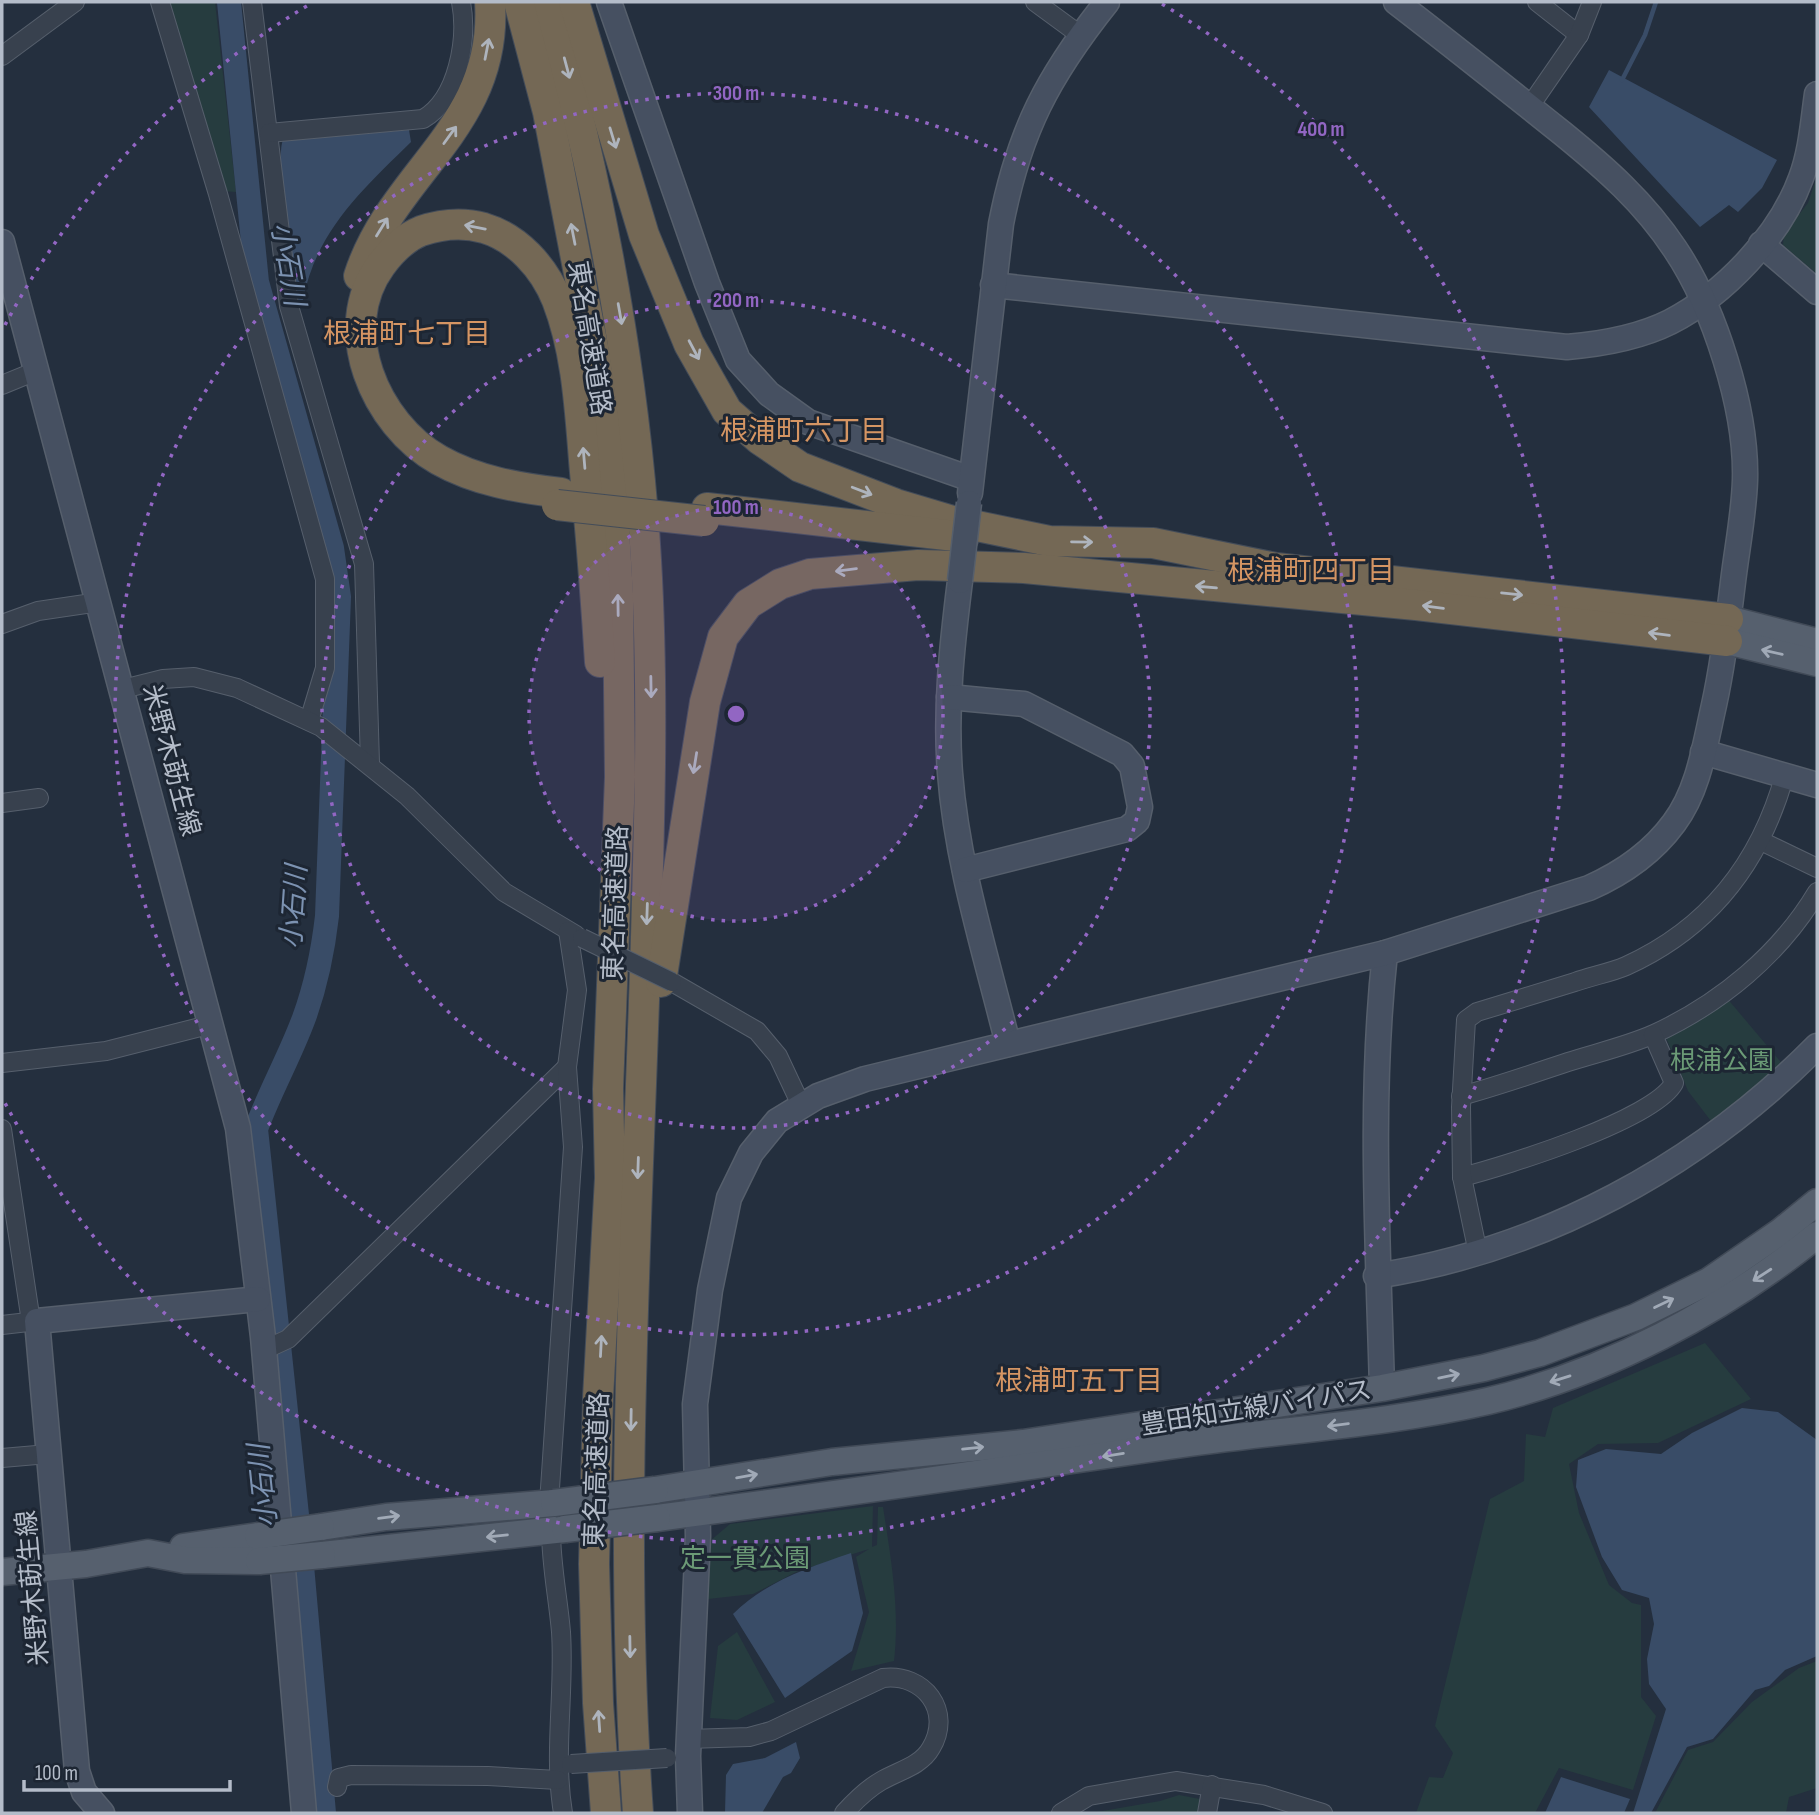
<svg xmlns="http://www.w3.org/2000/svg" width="1819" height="1815" font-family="'Sofia Sans Condensed','Noto Sans JP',sans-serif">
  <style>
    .green { fill: #263c3f }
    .water { fill: #394c67 }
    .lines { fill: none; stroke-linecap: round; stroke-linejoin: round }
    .stream { stroke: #394c67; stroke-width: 4.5 }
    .river { stroke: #394c67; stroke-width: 24 }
    .street-casing { stroke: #565f6c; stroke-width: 20 }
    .secondary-casing { stroke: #565f6c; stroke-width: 27 }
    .primary-casing { stroke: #414a57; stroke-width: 29 }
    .highway-casing { stroke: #434c59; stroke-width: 32 }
    .street { stroke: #38414e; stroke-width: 18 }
    .secondary { stroke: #465061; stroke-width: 24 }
    .primary { stroke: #56606e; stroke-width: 26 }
    .highway { stroke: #746855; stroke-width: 30 }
    .street-bridge-casing { stroke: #565f6c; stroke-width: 20; stroke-linecap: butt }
    .secondary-bridge-casing { stroke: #565f6c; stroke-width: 27; stroke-linecap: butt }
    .primary-bridge-casing { stroke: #414a57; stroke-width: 29; stroke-linecap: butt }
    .highway-bridge-casing { stroke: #434c59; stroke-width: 32; stroke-linecap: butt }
    .street-bridge { stroke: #38414e; stroke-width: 18 }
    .secondary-bridge { stroke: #465061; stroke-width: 24 }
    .primary-bridge { stroke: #56606e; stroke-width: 26 }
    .highway-bridge { stroke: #746855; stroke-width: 30 }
    .oneway { stroke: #aeb4bd }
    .oneway2 { stroke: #a1aab7 }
    .ring { fill: none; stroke: #9266c3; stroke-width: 3.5; stroke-dasharray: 3.5 7 }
    .labels { text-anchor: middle; stroke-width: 6; stroke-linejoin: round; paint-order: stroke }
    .street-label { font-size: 26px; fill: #b4bcc9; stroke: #1d2633 }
    .park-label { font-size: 26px; fill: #6b9a76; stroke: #1d2633 }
    .water-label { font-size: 28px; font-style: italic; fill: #7c92b1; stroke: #1d2633 }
    .neighbourhood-label { font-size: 28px; fill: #d59563; stroke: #1d2633 }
    .centre { fill: #9266c3; stroke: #1d2633; stroke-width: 3.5 }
    .ring-label { font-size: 21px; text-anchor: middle; font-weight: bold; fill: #9266c3; stroke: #1d2633; stroke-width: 6; stroke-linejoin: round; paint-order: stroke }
  </style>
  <rect width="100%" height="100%" fill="#242f3e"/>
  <g class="green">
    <path d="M164,2H215L236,192L223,191Z"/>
    <path d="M1817,176V274L1783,245L1784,234L1808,203Z"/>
    <path d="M1726,997L1785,1067L1714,1125L1688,1091L1665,1035Z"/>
    <path d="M1705,1343L1751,1399L1658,1443L1598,1444L1569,1464L1579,1513L1609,1585L1632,1603L1641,1605V1697L1656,1716L1633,1790L1559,1768L1535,1813H1416L1429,1777L1443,1778L1453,1753L1435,1726L1490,1499L1524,1481L1526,1434L1545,1437L1553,1408Z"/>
    <path d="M873,1506L872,1547L877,1545L878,1507H883C891,1559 900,1609 894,1661L851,1671L869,1612L856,1557L869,1549L798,1571L753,1594L708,1599L710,1541L730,1524Z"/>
    <path d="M737,1632L775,1702L737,1720L710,1718L718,1646Z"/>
    <path d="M1817,1661V1788L1789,1797L1786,1813H1655L1688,1750L1713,1742L1752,1702L1799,1668Z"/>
    <path d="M1179,1795L1200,1799L1199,1813H1091L1160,1801Z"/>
  </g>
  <g class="water">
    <path d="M1609,70L1777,160L1762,188L1738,212L1729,205L1700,227L1589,107Z"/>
    <path d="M409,130L411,142C363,189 316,231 303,300L298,301C291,278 275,157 283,140Z"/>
    <path d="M1742,1408L1778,1412L1817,1440V1656L1785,1670L1769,1686L1755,1690L1713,1739L1687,1747L1651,1813H1633L1666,1709L1649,1684L1647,1659L1654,1624L1649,1598L1622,1590L1602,1557L1576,1487L1578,1460L1606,1449L1661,1454L1692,1433Z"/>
    <path d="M851,1553L863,1613L852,1651L785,1698L733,1614C767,1581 807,1568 851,1553Z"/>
    <path d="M796,1742L800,1758L791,1773L783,1777L762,1813H725L726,1775L733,1764L765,1758Z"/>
    <path d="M1561,1777L1630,1799L1624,1813H1545Z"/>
  </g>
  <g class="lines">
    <path class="stream" d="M1622,80L1645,35L1656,2"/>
    <path class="river" d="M229,2L257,282L332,548L339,597L327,916C323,951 316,985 304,1018C290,1056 270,1091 256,1129L300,1543L324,1813"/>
    <g class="street-casing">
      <g id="street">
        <path d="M160,2L218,194L325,579V668L309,721"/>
        <path d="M252,2L289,306L364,564L370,763"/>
        <path d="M1035,2L1080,35"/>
        <path d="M1537,2L1579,35"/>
        <path d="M2,56L75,2"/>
        <path d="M1530,106L1579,35L1592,2"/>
        <path d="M269,133L423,119C458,99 468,39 461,2"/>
        <path d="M2,385L36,371"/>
        <path d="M2,624L38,611L99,602"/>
        <path d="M123,689L163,679L194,677L237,688L321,727L407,796L504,892L576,935"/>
        <path d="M2,803L39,798"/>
        <path d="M1761,841L1817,868"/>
        <path d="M672,982L757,1031L778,1056L801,1105"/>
        <path d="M2,1063L106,1051L212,1024"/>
        <path d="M1461,1096C1498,1086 1532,1074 1568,1062C1596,1053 1627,1046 1654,1034C1721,1003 1780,954 1817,892"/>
        <path d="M2,1129L30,1315L37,1321"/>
        <path d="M1462,1177C1505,1166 1654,1120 1674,1083L1653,1035"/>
        <path d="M1478,1253L1462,1177L1461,1107L1466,1020L1477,1012C1510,1002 1542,992 1575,982C1591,976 1610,973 1626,966C1710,928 1761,861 1785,774"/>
        <path d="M2,1325L37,1321"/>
        <path d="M264,1350L288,1339L567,1067"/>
        <path d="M2,1458L48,1454"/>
        <path d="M549,1503L573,1147L567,1067L577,990L568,931"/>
        <path d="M551,1530C551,1565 558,1597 561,1632C565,1692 553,1753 563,1813"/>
        <path d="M688,1739L749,1737L771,1731L883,1678C924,1673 953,1711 931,1748C921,1766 898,1771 881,1781C867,1789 855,1801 844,1813"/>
        <path d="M337,1787L339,1778L351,1775L488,1776L558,1780"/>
        <path d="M1061,1813L1089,1796L1176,1781L1264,1795L1323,1813"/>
        <path d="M1207,1813L1212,1785"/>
      </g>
    </g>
    <g class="secondary-casing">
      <g id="secondary">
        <path d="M609,2L707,283L738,360L769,394L808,422L971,479"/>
        <path d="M2,242L238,1128L263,1337L304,1813"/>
        <path d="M1761,244L1817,292"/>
        <path d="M993,285L1567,347C1602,344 1638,338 1670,322C1724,294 1780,236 1801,178C1811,152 1813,122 1817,94"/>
        <path d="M970,493L1001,224C1019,131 1048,76 1107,2"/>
        <path d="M960,581C952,645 945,709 950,773C957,865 986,955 1008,1044"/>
        <path d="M949,697L1024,704L1122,754L1132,766L1140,807L1137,821L1127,829L965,870"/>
        <path d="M1703,752L1817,785"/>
        <path d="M1376,1276C1544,1250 1698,1166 1817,1046"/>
        <path d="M1382,1388C1378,1242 1369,1099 1385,953"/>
        <path d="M102,1813L84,1792L77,1771L37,1321L258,1299"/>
        <path d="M690,1813L688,1756L698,1536L695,1404L710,1290L729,1198L751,1153L777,1121L818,1096L865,1079L1385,953L1589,888C1623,873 1652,853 1674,823C1699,790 1705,744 1714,705C1723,664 1728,624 1733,582C1737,548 1744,514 1745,480C1747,409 1714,307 1675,249C1644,202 1605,168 1562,133C1507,89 1452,45 1396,2"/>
      </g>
    </g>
    <g class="primary-casing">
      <g id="primary">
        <path d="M1728,619L1817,642"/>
        <path d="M1727,641L1817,663"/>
        <path d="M655,1490L832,1462L1023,1443L1382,1388L1484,1368L1540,1353L1636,1317L1709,1281L1780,1232L1817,1202"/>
        <path d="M657,1518C827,1496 998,1471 1169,1446C1275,1430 1383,1425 1488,1401C1606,1373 1723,1311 1817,1235"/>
        <path d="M321,1527L386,1517L554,1503"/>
        <path d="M183,1547L258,1536"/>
        <path d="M322,1555L565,1529"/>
        <path d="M2,1572L86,1564L148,1553L185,1560L259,1561"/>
      </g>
    </g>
    <g class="highway-casing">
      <g id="highway">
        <path d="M519,2L548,112L595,357L610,465L618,594L620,777L608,1089L610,1178L598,1398L594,1564L598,1703L606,1813"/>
        <path d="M549,2C599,185 635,369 646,560C654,697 649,834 645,971C636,1252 618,1533 638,1813"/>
        <path d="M574,2L644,235L689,344L727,411L759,439L800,467L896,504L953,521L1049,541L1153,543L1276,568L1728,619"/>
        <path d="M359,276C393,171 498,127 490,2"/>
        <path d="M561,493C519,488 476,481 439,460C375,424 334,329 381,265C392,250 404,238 421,231C442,224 462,222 484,228C517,238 544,267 557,300C578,354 580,414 585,472C591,535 596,599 600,662"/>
        <path d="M707,508L964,537"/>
        <path d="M661,982L705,702L723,637L748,604L780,584L810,574L918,565L1024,568L1416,605L1727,641"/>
      </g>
    </g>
    <use href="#street" class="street"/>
    <use href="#secondary" class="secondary"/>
    <use href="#primary" class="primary"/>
    <use href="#highway" class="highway"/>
    <g class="street-bridge-casing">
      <g id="street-bridge">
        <path d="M582,938L672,982"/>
        <path d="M571,1764L667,1758"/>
      </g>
    </g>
    <g class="secondary-bridge-casing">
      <path id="secondary-bridge" d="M960,581L969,503"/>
    </g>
    <g class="primary-bridge-casing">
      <g id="primary-bridge">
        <path d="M554,1503L655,1490"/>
        <path d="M565,1529L657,1518"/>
        <path d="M258,1536L321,1527"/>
        <path d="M259,1561L322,1555"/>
      </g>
    </g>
    <g class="highway-bridge-casing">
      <path id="highway-bridge" d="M557,505L704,521"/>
    </g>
    <use href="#street-bridge" class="street-bridge"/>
    <use href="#secondary-bridge" class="secondary-bridge"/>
    <use href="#primary-bridge" class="primary-bridge"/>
    <use href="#highway-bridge" class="highway-bridge"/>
  </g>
  <defs><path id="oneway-shaft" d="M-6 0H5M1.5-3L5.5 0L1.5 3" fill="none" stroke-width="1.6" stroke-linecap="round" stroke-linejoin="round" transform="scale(1.75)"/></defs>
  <g class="oneway">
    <use href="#oneway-shaft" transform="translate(487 49) rotate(-79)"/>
    <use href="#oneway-shaft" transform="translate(567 68) rotate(75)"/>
    <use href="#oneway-shaft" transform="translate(450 135) rotate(-54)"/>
    <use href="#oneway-shaft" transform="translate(613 138) rotate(73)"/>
    <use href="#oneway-shaft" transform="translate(382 227) rotate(-58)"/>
    <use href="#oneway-shaft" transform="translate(475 227) rotate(-169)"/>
    <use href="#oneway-shaft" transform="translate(573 234) rotate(-101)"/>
    <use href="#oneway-shaft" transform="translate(620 314) rotate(80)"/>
    <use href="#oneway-shaft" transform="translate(694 350) rotate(62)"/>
    <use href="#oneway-shaft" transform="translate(584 458) rotate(-95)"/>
    <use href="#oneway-shaft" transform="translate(862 491) rotate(21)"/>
    <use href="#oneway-shaft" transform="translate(1082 542) rotate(1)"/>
    <use href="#oneway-shaft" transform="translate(846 570) rotate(173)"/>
    <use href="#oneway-shaft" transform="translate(1206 587) rotate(-175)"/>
    <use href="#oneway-shaft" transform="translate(1512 594) rotate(6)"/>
    <use href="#oneway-shaft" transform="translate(618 605) rotate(-91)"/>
    <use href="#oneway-shaft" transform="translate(1433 607) rotate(-173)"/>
    <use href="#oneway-shaft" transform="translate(1659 634) rotate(-173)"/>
    <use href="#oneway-shaft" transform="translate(651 687) rotate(89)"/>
    <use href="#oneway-shaft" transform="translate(695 763) rotate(99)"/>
    <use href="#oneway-shaft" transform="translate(647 914) rotate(92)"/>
    <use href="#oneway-shaft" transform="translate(638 1168) rotate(92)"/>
    <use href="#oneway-shaft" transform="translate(601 1346) rotate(-87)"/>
    <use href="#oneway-shaft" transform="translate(631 1420) rotate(91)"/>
    <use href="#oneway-shaft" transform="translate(630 1647) rotate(89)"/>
    <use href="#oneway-shaft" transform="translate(599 1721) rotate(-94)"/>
  </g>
  <g class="oneway2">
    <use href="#oneway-shaft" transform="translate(1772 652) rotate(-167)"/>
    <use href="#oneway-shaft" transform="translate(1762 1275) rotate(147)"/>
    <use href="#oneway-shaft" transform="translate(1664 1303) rotate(-26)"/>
    <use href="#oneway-shaft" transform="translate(1449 1376) rotate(-12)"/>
    <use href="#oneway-shaft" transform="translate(1560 1379) rotate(163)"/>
    <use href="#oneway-shaft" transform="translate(1338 1425) rotate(173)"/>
    <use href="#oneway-shaft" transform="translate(973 1448) rotate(-6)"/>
    <use href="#oneway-shaft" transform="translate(1113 1455) rotate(171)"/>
    <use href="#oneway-shaft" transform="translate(747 1476) rotate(-10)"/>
    <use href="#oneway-shaft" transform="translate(389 1517) rotate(-7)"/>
    <use href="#oneway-shaft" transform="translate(497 1536) rotate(174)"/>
  </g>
  <circle cx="736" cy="714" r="207" fill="#9266c3" fill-opacity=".12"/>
  <g class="ring">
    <circle cx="736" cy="714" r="207"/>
    <circle cx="736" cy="714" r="414"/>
    <circle cx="736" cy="714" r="621"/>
    <path d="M5 325A828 828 0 0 1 310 4M1162 4A828 828 0 1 1 5 1103"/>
  </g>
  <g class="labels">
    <g class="street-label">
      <text transform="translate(590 338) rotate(81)" y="9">東名高速道路</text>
      <text transform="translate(172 760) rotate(75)" y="9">米野木莇生線</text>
      <text transform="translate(615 903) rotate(-88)" y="9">東名高速道路</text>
      <text transform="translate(1256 1407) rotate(-9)" y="9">豊田知立線バイパス</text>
      <text transform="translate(596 1470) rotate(-88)" y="9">東名高速道路</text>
      <text transform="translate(32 1588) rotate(-95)" y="9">米野木莇生線</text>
    </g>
    <g class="park-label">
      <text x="1722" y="1069">根浦公園</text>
      <text x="745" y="1567">定一貫公園</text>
    </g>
    <g class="water-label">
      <text transform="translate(289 264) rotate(80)" y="10">小石川</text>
      <text transform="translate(293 907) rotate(-86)" y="10">小石川</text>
      <text transform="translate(262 1486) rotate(-96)" y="10">小石川</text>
    </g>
    <g class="neighbourhood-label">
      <text x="407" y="343">根浦町七丁目</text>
      <text x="804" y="440">根浦町六丁目</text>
      <text x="1311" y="580">根浦町四丁目</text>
      <text x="1079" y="1390">根浦町五丁目</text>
    </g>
  </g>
  <circle cx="736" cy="714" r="10" class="centre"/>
  <g class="ring-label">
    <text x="736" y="100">300 m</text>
    <text x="1321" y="136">400 m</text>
    <text x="736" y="307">200 m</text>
    <text x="736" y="514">100 m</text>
  </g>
  <rect width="1819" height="1815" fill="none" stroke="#b4bcc9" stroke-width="7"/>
  <path d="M24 1780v10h206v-10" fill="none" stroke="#b4bcc9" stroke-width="3.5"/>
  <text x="35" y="1780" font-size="21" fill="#b4bcc9" stroke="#1d2633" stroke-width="5" paint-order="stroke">100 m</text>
</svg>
